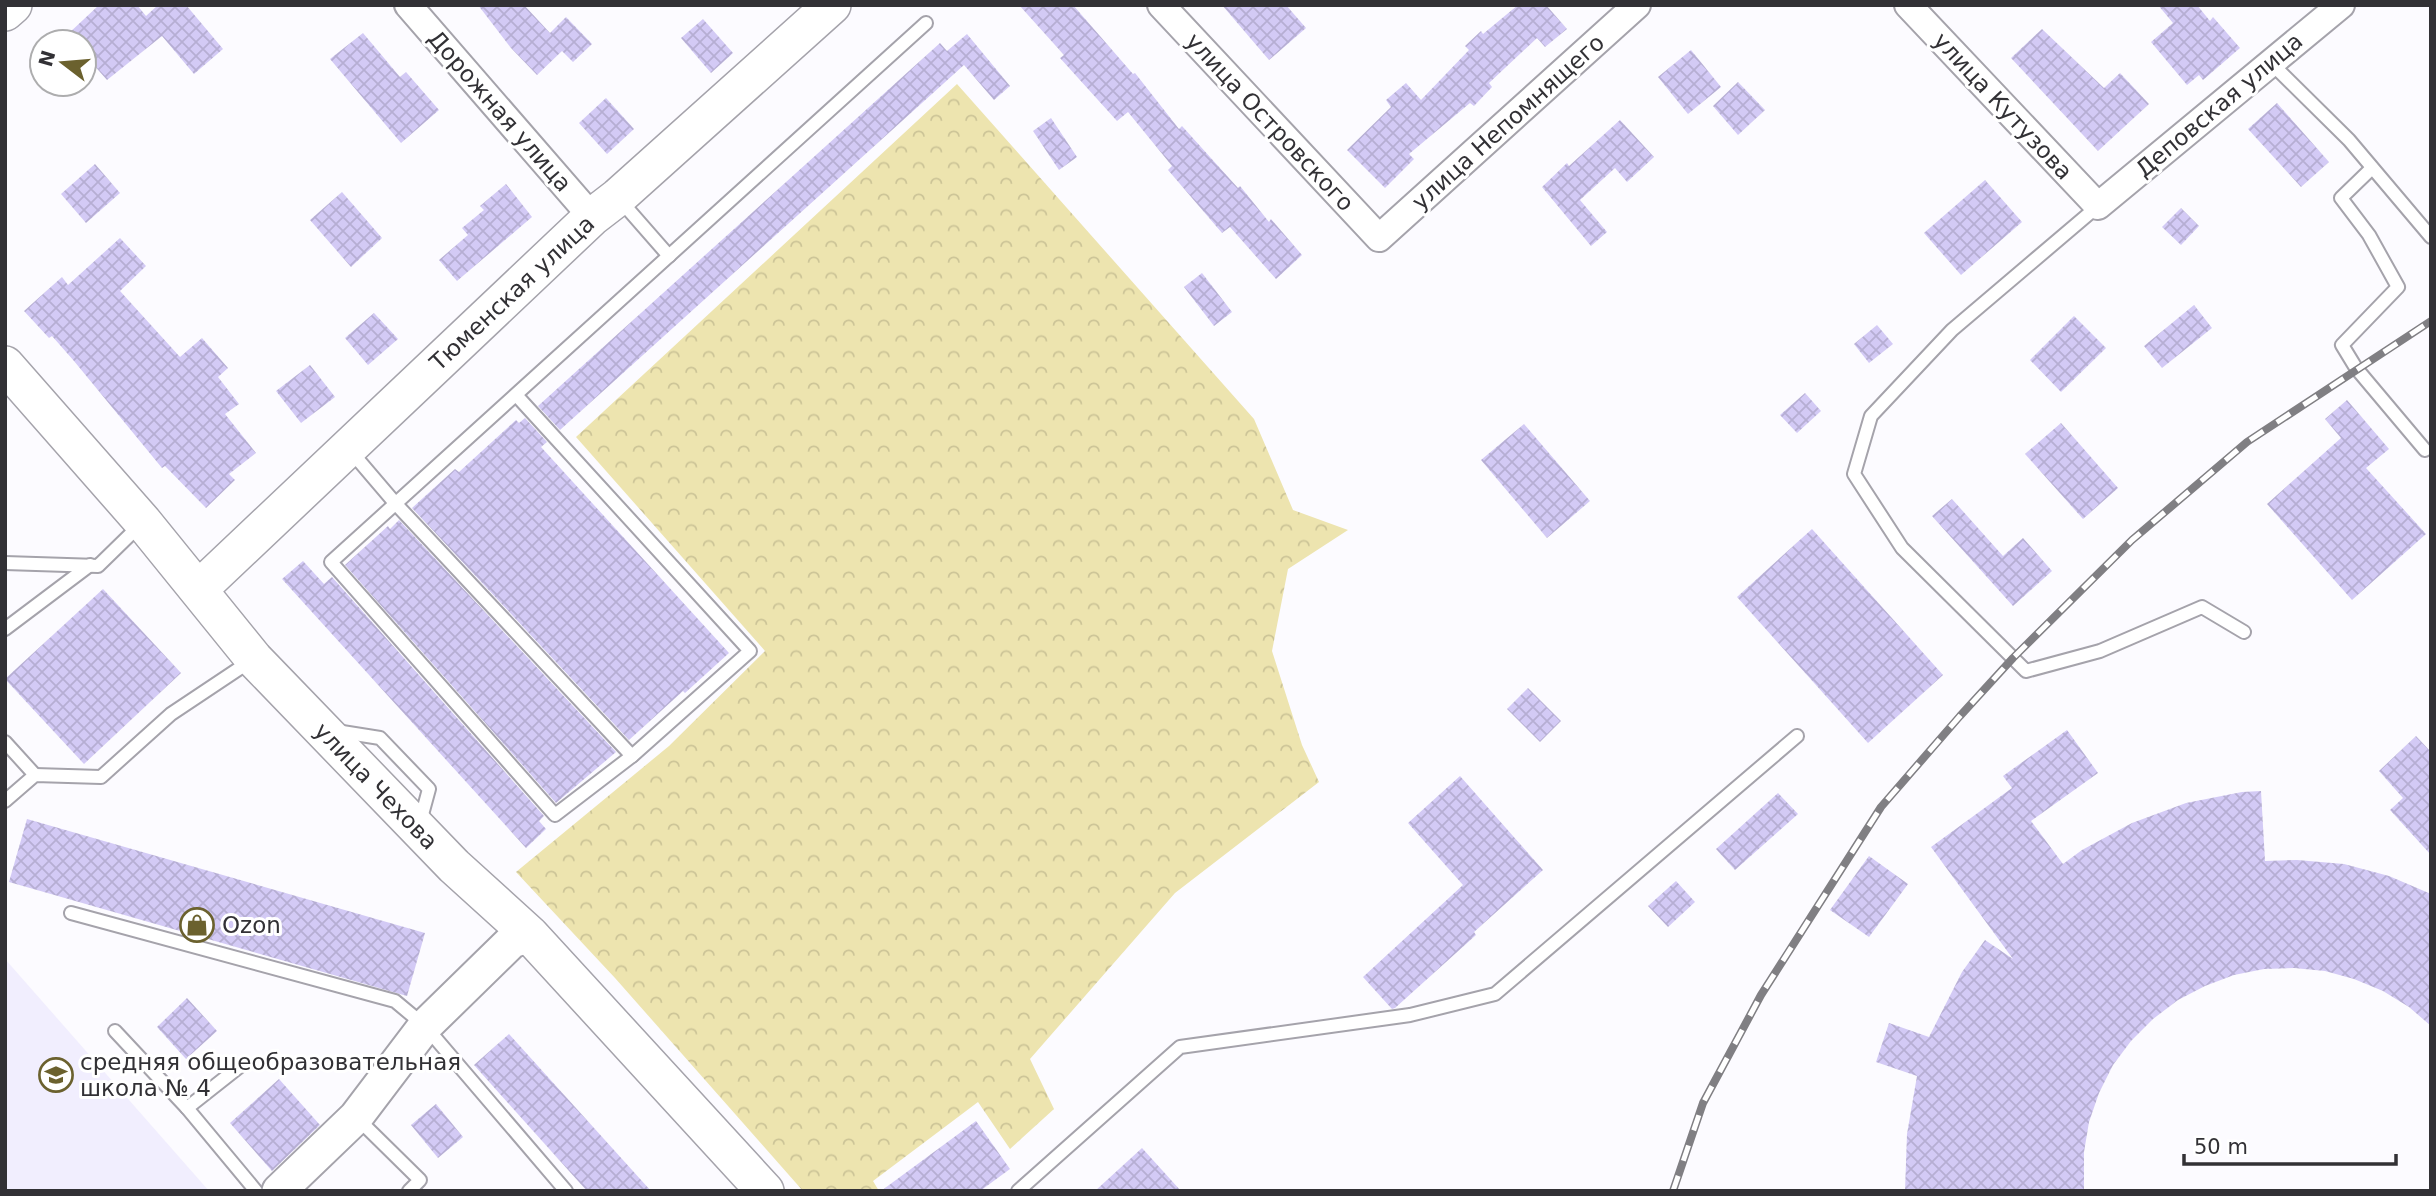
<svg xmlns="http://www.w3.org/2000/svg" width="2436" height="1196" font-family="'DejaVu Sans',sans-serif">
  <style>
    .built { fill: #f1eefe }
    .forest { fill: url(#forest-crowns) }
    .building { fill: url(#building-cross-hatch) }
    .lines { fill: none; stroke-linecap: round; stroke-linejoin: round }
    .service-casing { stroke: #a5a3ab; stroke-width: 16 }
    .minor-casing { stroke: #a5a3ab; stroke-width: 30 }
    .tertiary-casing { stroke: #a5a3ab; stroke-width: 37 }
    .secondary-casing { stroke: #a5a3ab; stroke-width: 40 }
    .service { stroke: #fff; stroke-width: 12 }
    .minor { stroke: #fff; stroke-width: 26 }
    .tertiary { stroke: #fff; stroke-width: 33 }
    .secondary { stroke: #fff; stroke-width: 37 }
    .rail-casing { stroke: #807f83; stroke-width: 8 }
    .rail { stroke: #fff; stroke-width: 5; stroke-dasharray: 16; stroke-linecap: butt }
    .labels { text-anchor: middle; stroke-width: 6; stroke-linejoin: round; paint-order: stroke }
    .street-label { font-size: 23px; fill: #323135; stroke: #fff }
    .poi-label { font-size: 23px; fill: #323135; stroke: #fff; text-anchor: start }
  </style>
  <defs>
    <pattern id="forest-crowns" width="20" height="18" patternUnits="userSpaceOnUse" patternTransform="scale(1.75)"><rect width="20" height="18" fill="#ede4af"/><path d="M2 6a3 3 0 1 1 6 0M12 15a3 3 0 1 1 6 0" fill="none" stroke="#ccc497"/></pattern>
    <pattern id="building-cross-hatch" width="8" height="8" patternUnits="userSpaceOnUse" patternTransform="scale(1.75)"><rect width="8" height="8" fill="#d3caf5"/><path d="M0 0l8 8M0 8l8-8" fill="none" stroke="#b6aed3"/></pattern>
  </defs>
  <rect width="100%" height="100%" fill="#fcfbff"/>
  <path class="built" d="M5,959L209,1191H5Z"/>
  <path class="forest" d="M957,84L1254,419L1293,510L1348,530L1288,569L1272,651L1302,745L1319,782L1175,893L1030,1059L1054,1109L1010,1149L978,1102L873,1181L879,1191H803L615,978L516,872L669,746L765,651L576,437Z"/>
  <g class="building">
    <path d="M99,5H137L146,16L158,5H186L223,49L194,74L162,36L107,80L84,54V42H73L67,35Z"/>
    <path d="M478,5H524L550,33L566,17L592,44L573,62L562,51L537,75L511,48Z"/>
    <path d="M1019,5H1073L1133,74L1135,73L1179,129L1182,126L1238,188L1240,186L1269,222L1271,219L1302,255L1276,279L1230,227L1222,233L1168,170L1172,166L1128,112L1117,121L1060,58L1064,55Z"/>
    <path d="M1222,5H1286L1306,28L1269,60Z"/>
    <path d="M1518,5H1546L1567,29L1545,47L1537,38L1489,83L1492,87L1474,106L1470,103L1409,154L1414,159L1385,188L1347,150L1391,107L1386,100L1406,83L1421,100L1469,50L1465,46L1481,31L1483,34Z"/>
    <path d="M2158,5H2197L2210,21L2213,17L2240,48L2203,80L2199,75L2187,85L2151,42L2173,23Z"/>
    <path d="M703,19L733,53L711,73L681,38Z"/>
    <path d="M2042,29L2104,88L2120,73L2149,104L2098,151L2011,58Z"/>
    <path d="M363,33L400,77L406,72L439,110L401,143L330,59Z"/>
    <path d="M967,34L1010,86L994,100L964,65L560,430L538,406L940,43L947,51Z"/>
    <path d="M1691,50L1721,87L1688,114L1658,77Z"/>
    <path d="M1738,82L1765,110L1738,135L1713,106Z"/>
    <path d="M606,98L634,129L607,154L579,123Z"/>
    <path d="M2277,103L2329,162L2301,187L2248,129Z"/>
    <path d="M1051,118L1077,157L1059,170L1033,131Z"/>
    <path d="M1620,120L1654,157L1627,182L1615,168L1580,200L1607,232L1591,246L1542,187L1567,163L1569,166Z"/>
    <path d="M95,164L120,193L86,223L61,194Z"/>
    <path d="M1985,180L2022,222L1961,275L1924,233Z"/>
    <path d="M506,184L532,217L457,281L439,260L468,235L462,228L484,210L480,206Z"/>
    <path d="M342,192L382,238L351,267L310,220Z"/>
    <path d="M2181,208L2199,226L2181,245L2162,227Z"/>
    <path d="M120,238L146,266L120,291L180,357L202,338L228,368L218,377L239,404L225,414L256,453L229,474L235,480L206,508L165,466L162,468L74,361L52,336L49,338L24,311L62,277L68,285Z"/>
    <path d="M1202,273L1232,312L1214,326L1184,287Z"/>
    <path d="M2194,305L2212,328L2162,368L2144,346Z"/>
    <path d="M374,313L398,339L368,365L345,338Z"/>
    <path d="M2074,316L2106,348L2061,392L2030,360Z"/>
    <path d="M1877,325L1893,344L1869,363L1854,344Z"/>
    <path d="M310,365L335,397L301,423L276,391Z"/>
    <path d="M1805,393L1821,411L1797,433L1780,415Z"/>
    <path d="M2347,400L2389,449L2366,468L2426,534L2352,600L2267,504L2341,438L2325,419Z"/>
    <path d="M525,418L547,442L541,447L729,653L685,693L683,691L629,740L412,508L455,469L459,472L516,420L519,423Z"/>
    <path d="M2061,423L2118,488L2083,519L2025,454Z"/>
    <path d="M1524,424L1590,501L1547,538L1481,460Z"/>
    <path d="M1952,499L2003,556L2023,538L2052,571L2013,606L1932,516Z"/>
    <path d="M399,520L616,752L556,803L345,565L388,526L390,529Z"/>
    <path d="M1812,529L1943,675L1868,743L1737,597Z"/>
    <path d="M303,561L324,584L332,577L544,816L539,821L546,829L526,848L282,579Z"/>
    <path d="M103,589L181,673L84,764L5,679Z"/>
    <path d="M1528,688L1561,721L1540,742L1507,709Z"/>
    <path d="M2067,730L2098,773L2031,821L2063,864L2082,850L2132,823L2186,803L2242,792L2261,791L2265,861L2297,860L2344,864L2389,876L2431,894V1026L2409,1007L2383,991L2354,979L2325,971L2294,968L2264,969L2234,975L2205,986L2178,1000L2153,1019L2131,1041L2113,1065L2099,1093L2089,1122L2084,1152V1191H1905L1907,1134L1917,1076L1876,1062L1889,1023L1929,1037L1962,972L1985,940L2013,959L1931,847L2012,788L2003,776Z"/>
    <path d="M2416,736L2431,752V855L2390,810L2403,798L2379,771Z"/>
    <path d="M1460,776L1543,870L1474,932L1476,935L1395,1008L1392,1009L1363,977L1463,885L1408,823Z"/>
    <path d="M1778,793L1798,814L1735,870L1716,849Z"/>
    <path d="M27,819L425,933L407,996L9,882Z"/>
    <path d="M1869,856L1908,884L1869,937L1830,910Z"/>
    <path d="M1676,881L1695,902L1668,927L1648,906Z"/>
    <path d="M187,998L217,1031L186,1059L157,1027Z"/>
    <path d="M509,1034L651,1191H587L474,1065Z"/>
    <path d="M279,1079L320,1125L272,1171L230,1123Z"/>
    <path d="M436,1104L463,1137L438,1158L411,1125Z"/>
    <path d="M976,1121L1010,1169L980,1191H881Z"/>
    <path d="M1142,1148L1181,1191H1095Z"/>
  </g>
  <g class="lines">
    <g class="service-casing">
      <g id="service">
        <path d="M2270,62L2349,140L2431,237"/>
        <path d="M2372,168L2341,198L2369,235L2398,287L2342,345L2356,368L2425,450"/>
        <path d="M620,200L669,256"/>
        <path d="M2098,206L1952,330L1871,416L1854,474L1902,548L2026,671L2100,651L2202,607L2244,632"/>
        <path d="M349,449L395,503L632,756L750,651L517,396"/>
        <path d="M5,563L98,566L140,525"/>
        <path d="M5,629L90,565"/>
        <path d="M336,731L380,738L429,789L420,822"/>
        <path d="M5,742L35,775"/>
        <path d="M632,756L555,815L331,562L926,23"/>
        <path d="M5,801L35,775L101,777L171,714L252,660"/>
        <path d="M71,913L395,1001L425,1026L566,1191"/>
        <path d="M115,1031L187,1108"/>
        <path d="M244,1063L187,1108L256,1191"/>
        <path d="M356,1117L420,1180L409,1191"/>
        <path d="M1018,1191L1180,1047L1410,1015L1495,994L1797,736"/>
      </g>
    </g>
    <g class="minor-casing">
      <g id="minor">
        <path d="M408,5L592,217"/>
        <path d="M1161,5L1379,238L1637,5"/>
        <path d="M1908,5L2098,206L2341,5"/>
      </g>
    </g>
    <g class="tertiary-casing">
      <path id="tertiary" d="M279,1191L356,1117L425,1026L512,941L530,935"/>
    </g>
    <g class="secondary-casing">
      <g id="secondary">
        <path d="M5,12L13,5"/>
        <path d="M5,365L143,522L254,659L454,866L530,935L765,1191"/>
        <path d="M199,589L592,217L618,197L832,5"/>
      </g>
    </g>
    <use href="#service" class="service"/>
    <use href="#minor" class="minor"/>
    <use href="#tertiary" class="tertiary"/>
    <use href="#secondary" class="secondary"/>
    <g class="rail-casing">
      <path id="rail" d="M1673,1191L1703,1103L1761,995L1881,807L1960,716L2013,658L2132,540L2247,442L2431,321"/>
    </g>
    <use href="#rail" class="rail"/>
  </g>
  <defs>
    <g id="shop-ring" transform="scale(1.75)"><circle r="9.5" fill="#fff" stroke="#6b612e" stroke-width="1.5"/><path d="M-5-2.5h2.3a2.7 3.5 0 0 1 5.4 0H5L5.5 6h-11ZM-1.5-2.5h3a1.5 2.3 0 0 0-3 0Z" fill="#6b612e"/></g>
    <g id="school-ring" transform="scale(1.75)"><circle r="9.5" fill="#fff" stroke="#6b612e" stroke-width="1.5"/><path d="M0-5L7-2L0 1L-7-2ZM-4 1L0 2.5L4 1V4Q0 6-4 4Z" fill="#6b612e"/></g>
  </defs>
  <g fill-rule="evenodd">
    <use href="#shop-ring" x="197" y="925"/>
    <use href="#school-ring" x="56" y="1075"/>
  </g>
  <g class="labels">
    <g class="street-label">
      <text transform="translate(2219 105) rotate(-40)" y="8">Деповская улица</text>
      <text transform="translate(2003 106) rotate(47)" y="8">улица Кутузова</text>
      <text transform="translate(500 111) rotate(49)" y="8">Дорожная улица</text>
      <text transform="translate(1270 122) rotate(47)" y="8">улица Островского</text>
      <text transform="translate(1508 122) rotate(-42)" y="8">улица Непомнящего</text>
      <text transform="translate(512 293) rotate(-43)" y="8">Тюменская улица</text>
      <text transform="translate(376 786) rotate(46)" y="8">улица Чехова</text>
    </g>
    <g class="poi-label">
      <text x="222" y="933">Ozon</text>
      <text x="80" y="1070">средняя общеобразовательная<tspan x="80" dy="26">школа № 4</tspan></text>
    </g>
  </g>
  <rect width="2436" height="1196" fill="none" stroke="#323135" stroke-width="14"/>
  <g transform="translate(63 63) rotate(286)"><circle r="33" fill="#ffffff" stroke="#adadae" stroke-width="2"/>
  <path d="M0-5L12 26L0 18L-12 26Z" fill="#6b612e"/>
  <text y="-10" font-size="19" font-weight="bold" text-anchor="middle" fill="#323135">N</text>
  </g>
  <path d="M2184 1154v10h212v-10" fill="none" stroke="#323135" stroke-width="3.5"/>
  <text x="2194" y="1154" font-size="21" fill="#323135" stroke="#ffffff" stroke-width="5" paint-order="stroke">50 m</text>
</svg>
